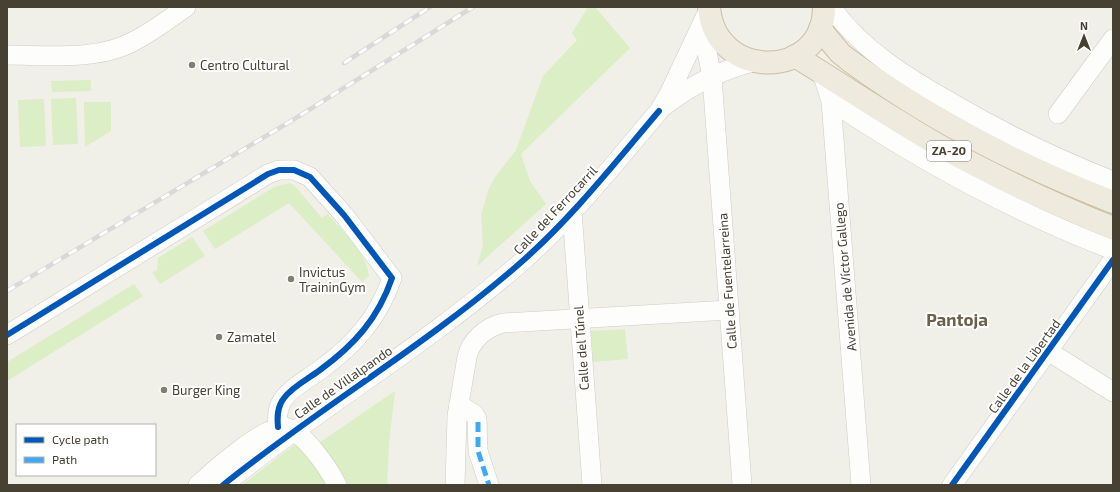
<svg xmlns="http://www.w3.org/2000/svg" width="1120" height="492" font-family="'Exo 2',sans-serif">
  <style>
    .green { fill: #dbeec5 }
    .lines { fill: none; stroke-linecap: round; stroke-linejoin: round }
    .minor-casing { stroke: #ceccc6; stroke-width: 20 }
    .trunk-casing { stroke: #cbbfa0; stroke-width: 24 }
    .minor { stroke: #fdfdfc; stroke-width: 19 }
    .trunk { stroke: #eeeade; stroke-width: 22 }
    .rail-casing { stroke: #d9d9d8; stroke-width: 4.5 }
    .rail { stroke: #fff; stroke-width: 3; stroke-dasharray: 9; stroke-linecap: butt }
    .quiet { stroke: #3fa9f5; stroke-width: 5; stroke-dasharray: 10 5; stroke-linecap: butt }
    .cycleway-casing { stroke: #fff; stroke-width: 8 }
    .cycleway { stroke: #0057b8; stroke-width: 6 }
    .poi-dot { fill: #827e72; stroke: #fff; stroke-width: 1.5 }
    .labels { text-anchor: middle; stroke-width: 4; stroke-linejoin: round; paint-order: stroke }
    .shield { fill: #fff; stroke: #7e7a70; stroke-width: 1 }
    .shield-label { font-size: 12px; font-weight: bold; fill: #474133 }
    .poi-label { font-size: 13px; fill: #474133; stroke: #fff; text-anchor: start }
    .street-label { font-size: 13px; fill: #474133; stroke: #fff }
    .district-label { font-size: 17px; font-weight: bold; fill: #6b6049; stroke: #fff }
  </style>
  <rect width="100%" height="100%" fill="#f0efe8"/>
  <g class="green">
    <path d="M588,7H595L630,48L521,154L530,181L546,204L477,266L483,245L481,215L489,188L496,176L516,150L543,76L577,40L572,33Z"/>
    <path d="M91,80V91L52,92L51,81Z"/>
    <path d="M76,98L78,144L53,145L51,99Z"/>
    <path d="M44,99L46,146L20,147L18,100Z"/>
    <path d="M84,102H111V131L85,147Z"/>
    <path d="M290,183L294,185L322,218L328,214C343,232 366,252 369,276L362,282L289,203L215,249L203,231L274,187Z"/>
    <path d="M192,237L205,256L160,284L152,272L157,270L158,258Z"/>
    <path d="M134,284L143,296L7,381V362Z"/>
    <path d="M625,329L628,359L593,362L591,331Z"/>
    <path d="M395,391L389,443L387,485H343L316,445Z"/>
    <path d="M298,442L331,485H242Z"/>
  </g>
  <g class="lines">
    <g class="minor-casing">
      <g id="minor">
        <path d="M831,7C862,50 906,77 952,103C1003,133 1057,159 1113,181"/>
        <path d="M702,27L712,77L742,485"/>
        <path d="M7,55C46,55 99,61 134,41C152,32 169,19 186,7"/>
        <path d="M819,71L824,79L831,101L861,485"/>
        <path d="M831,101C919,160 1014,212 1113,250"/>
        <path d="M664,106C690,86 721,70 753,62"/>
        <path d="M1058,114L1113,39"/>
        <path d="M572,211L592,485"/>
        <path d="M7,335L268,174L279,170H294L310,177L344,215L392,278C378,319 354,345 320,370C308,379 293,386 284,398C277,407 277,417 278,427"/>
        <path d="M1048,351L1113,392"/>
        <path d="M459,405L474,414L477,419L478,451L489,485"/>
        <path d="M198,485C213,471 265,425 284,427C303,430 329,469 337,485"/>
        <path d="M223,485C319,408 426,345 518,265C571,219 614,164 659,111L669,94L709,9"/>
        <path d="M455,485L457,416L467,357C471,340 486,327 503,323L729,310"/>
        <path d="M952,485L1113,260"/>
      </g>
    </g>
    <g class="trunk-casing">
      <g id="trunk">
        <path d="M709,7C715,82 824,80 824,7"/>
        <path d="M820,29L840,53L850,61C931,120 1020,166 1113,202"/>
        <path d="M795,56C844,86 891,118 940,146C995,177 1054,204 1113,228"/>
      </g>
    </g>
    <use href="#minor" class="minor"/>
    <use href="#trunk" class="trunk"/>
    <g class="rail-casing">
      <g id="rail">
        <path d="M344,63L430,7"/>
        <path d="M7,291L296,118L473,7"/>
      </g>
    </g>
    <use href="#rail" class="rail"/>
    <path class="quiet" d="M478,422V451L489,485"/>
    <g class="cycleway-casing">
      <g id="cycleway">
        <path d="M7,335L268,174L279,170H294L310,177L344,215L392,278C378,319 354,345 320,370C308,379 293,386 284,398C277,407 277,417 278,427"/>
        <path d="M223,485C319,408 426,345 518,265C571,219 614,164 659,111"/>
        <path d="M952,485L1113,260"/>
      </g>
    </g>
    <use href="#cycleway" class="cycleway"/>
  </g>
  <g class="poi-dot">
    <circle cx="192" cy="65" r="4"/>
    <circle cx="291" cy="279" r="4"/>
    <circle cx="219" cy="337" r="4"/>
    <circle cx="164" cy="390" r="4"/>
  </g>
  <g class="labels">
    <rect class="shield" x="927" y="141" width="44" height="20" rx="3"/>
    <g class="shield-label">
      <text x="949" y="155">ZA-20</text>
    </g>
    <g class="poi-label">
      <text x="200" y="70">Centro Cultural</text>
      <text x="299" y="277">Invictus<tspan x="299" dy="15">TraininGym</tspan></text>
      <text x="227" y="342">Zamatel</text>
      <text x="172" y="395">Burger King</text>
    </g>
    <g class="street-label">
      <text transform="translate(555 210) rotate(-47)" y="5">Calle del Ferrocarril</text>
      <text transform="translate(845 277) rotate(-95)" y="5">Avenida de Víctor Gallego</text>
      <text transform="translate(727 281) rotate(-94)" y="5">Calle de Fuentelarreina</text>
      <text transform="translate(581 348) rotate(-94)" y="5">Calle del Túnel</text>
      <text transform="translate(1024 366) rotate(-54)" y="5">Calle de la Libertad</text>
      <text transform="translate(343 382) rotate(-35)" y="5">Calle de Villalpando</text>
    </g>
    <g class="district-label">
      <text x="957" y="326">Pantoja</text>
    </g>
  </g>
  <rect width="1120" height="492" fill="none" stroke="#474133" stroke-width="16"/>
  <rect x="16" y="424" width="140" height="52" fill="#ffffff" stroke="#b5b3ad"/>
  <rect x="24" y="437" width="20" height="6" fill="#0057b8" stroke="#b5b3ad"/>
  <text x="52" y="444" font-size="12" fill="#474133">Cycle path</text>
  <rect x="24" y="457" width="20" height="6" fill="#3fa9f5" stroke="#b5b3ad"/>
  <text x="52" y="464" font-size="12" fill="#474133">Path</text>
  <g transform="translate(1084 36)" stroke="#ffffff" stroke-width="3" paint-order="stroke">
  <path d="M0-3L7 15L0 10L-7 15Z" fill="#474133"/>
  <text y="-6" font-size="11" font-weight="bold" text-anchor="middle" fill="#474133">N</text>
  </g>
</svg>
